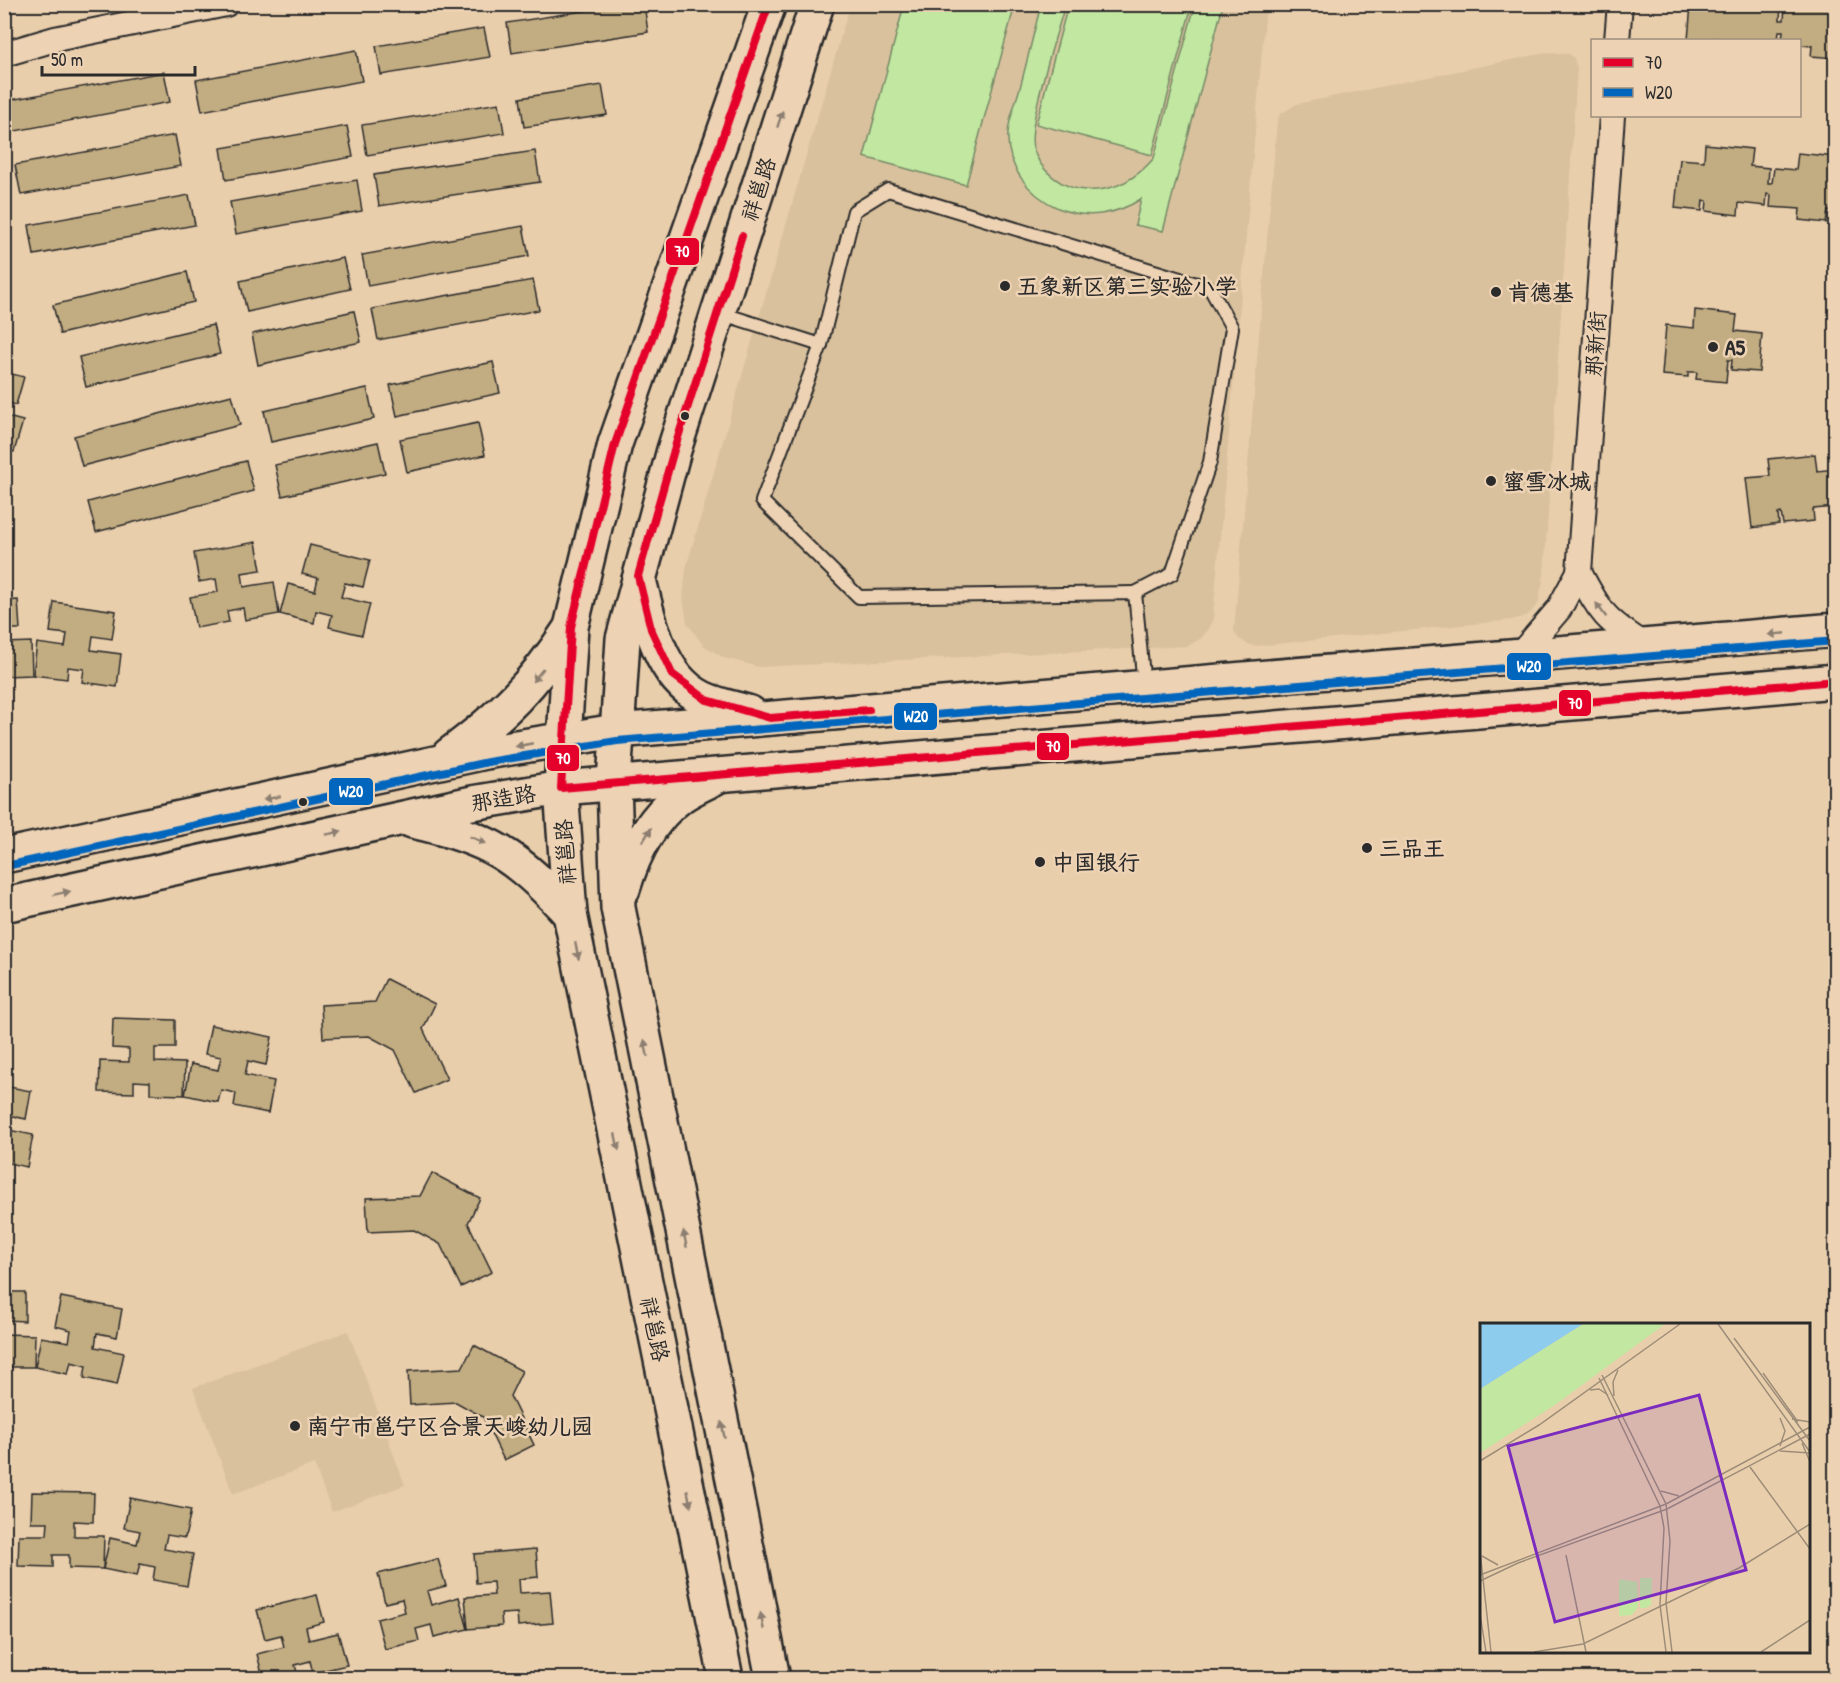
<svg xmlns="http://www.w3.org/2000/svg" width="1840" height="1683" font-family="'Patrick Hand','LXGW WenKai TC',sans-serif">
  <style>
    .built { fill: #d9c19d }
    .grass { fill: #c1e7a1; stroke: #768966; stroke-width: 1.5 }
    .building { fill: #c2ac81; stroke: #2b2b2b; stroke-width: 1.5 }
    .lines { fill: none; stroke-linecap: round; stroke-linejoin: round }
    .lane-casing { stroke: #2b2b2b; stroke-width: 16 }
    .street-casing { stroke: #2b2b2b; stroke-width: 28 }
    .secondary-casing { stroke: #2b2b2b; stroke-width: 38 }
    .lane { stroke: #edd2b4; stroke-width: 12 }
    .street { stroke: #edd2b4; stroke-width: 24 }
    .secondary { stroke: #edd2b4; stroke-width: 33 }
    .bus-1-casing { stroke: #edd2b4; stroke-width: 12 }
    .bus-2-casing { stroke: #edd2b4; stroke-width: 12 }
    .bus-1 { stroke: #e4002b; stroke-width: 8 }
    .bus-2 { stroke: #0065bd; stroke-width: 8 }
    .oneway { fill: #8c7e70 }
    .poi-dot { fill: #2b2b2b; stroke: #edd2b4; stroke-width: 2 }
    .labels { text-anchor: middle; stroke-width: 5; stroke-linejoin: round; paint-order: stroke }
    .street-label { font-size: 22px; fill: #2b2b2b; stroke: #edd2b4 }
    .poi-label { font-size: 22px; font-weight: bold; fill: #2b2b2b; stroke: #edd2b4; text-anchor: start }
    .inset-road { fill: none; stroke: #9d8d78; stroke-width: 1.5 }
    .view { fill: #7b2cbf; fill-opacity: 0.15; stroke: #7b2cbf; stroke-width: 3 }
    .inset-edge { fill: none; stroke: #2b2b2b; stroke-width: 3 }
    .line-badge { stroke: #edd2b4; stroke-width: 2 }
    .badge-label { font-size: 16px; text-anchor: middle; font-weight: bold; fill: #fff }
  </style>
  <rect width="100%" height="100%" fill="#e9ceac"/>
  <filter id="ink" filterUnits="userSpaceOnUse"><feTurbulence type="fractalNoise" baseFrequency=".0167" numOctaves="2"/><feDisplacementMap in="SourceGraphic" scale="12" xChannelSelector="R" yChannelSelector="G"/><feConvolveMatrix kernelMatrix="1 2 1 2 8 2 1 2 1" color-interpolation-filters="sRGB"/></filter>
  <g filter="url(#ink)">
    <g class="built">
      <path d="M850,5H1266L1213,618L1209,629L1200,639L1188,646L759,667L724,658L703,645L687,623L683,598L686,568Z"/>
      <path d="M1545,53L1569,54L1574,58L1577,68L1544,575L1538,604L1528,615L1512,620L1255,646L1247,644L1238,638L1234,631L1277,122L1280,114L1297,104Z"/>
      <path d="M348,1331L405,1485L332,1512L314,1464L233,1494L193,1388Z"/>
    </g>
    <g class="grass">
      <path d="M904,5H1015L966,185L864,157Z"/>
      <path d="M1041,5H1065C1057,32 1027,125 1033,147C1039,171 1063,189 1086,190C1114,192 1136,179 1154,158L1195,5H1223L1163,231L1135,225L1141,199C1116,215 1086,220 1058,208C1029,195 1006,167 1008,133C1009,117 1017,100 1021,84C1028,58 1034,31 1041,5Z"/>
      <path d="M1068,5H1192L1152,155L1036,124Z"/>
    </g>
    <g class="building">
      <path d="M627,4H644L648,32L512,53L507,23Z"/>
      <path d="M1691,4L1781,5L1780,20H1784L1785,5L1808,7V4H1836V58L1811,56L1812,46L1800,45V40H1782L1783,31H1779L1778,40H1719L1715,38V40H1688Z"/>
      <path d="M484,28L490,57L381,75L376,46Z"/>
      <path d="M356,50L362,81L202,111L196,80Z"/>
      <path d="M164,72L170,102L10,132L4,101Z"/>
      <path d="M602,85L607,115L524,127L520,98Z"/>
      <path d="M499,103L504,133L367,155L362,125Z"/>
      <path d="M347,126L353,157L226,180L221,148Z"/>
      <path d="M175,135L181,166L21,195L15,165Z"/>
      <path d="M1705,144L1752,149L1750,166L1769,168L1768,183H1772L1774,168L1796,170L1798,153L1836,157V223H1832L1833,212L1828,211L1826,223L1799,220L1800,209L1770,207L1771,195L1767,194L1766,206L1739,203L1738,215L1706,211L1707,201L1703,200L1702,211L1675,208L1680,159L1704,161Z"/>
      <path d="M535,151L540,182L379,206L374,175Z"/>
      <path d="M357,180L362,211L236,234L230,202Z"/>
      <path d="M189,195L195,225L34,255L29,225Z"/>
      <path d="M523,226L529,256L368,286L362,255Z"/>
      <path d="M343,258L350,289L247,312L240,281Z"/>
      <path d="M187,272L194,302L60,334L53,305Z"/>
      <path d="M533,280L539,310L378,340L372,309Z"/>
      <path d="M1695,310L1737,315L1735,331L1762,334L1759,372L1731,370L1732,360H1728L1726,382L1696,379L1697,372H1688V377L1662,375L1666,325L1694,328Z"/>
      <path d="M354,311L361,342L258,365L252,334Z"/>
      <path d="M213,325L220,354L86,387L79,357Z"/>
      <path d="M493,362L500,393L397,416L390,385Z"/>
      <path d="M4,372L24,377L16,405L4,402Z"/>
      <path d="M367,388L374,419L271,442L264,411Z"/>
      <path d="M232,395L240,425L82,466L74,436Z"/>
      <path d="M4,416L23,421L14,452L4,450Z"/>
      <path d="M478,423L485,455L407,472L400,439Z"/>
      <path d="M378,442L385,473L282,496L275,465Z"/>
      <path d="M1815,454L1817,471L1836,469V507L1813,509L1814,521L1783,524L1781,513L1778,514L1779,524L1752,528L1746,478L1770,476L1768,459Z"/>
      <path d="M246,461L254,491L96,532L88,502Z"/>
      <path d="M256,542L261,570L242,573L244,587L274,582L279,614L245,620L243,608L227,611L229,622L196,628L190,597L218,592L216,579L199,582L194,553Z"/>
      <path d="M310,545L370,560L363,587L345,583L341,597L370,604L362,635L329,627L332,615L316,611L314,623L280,614L288,584L315,591L318,578L302,574Z"/>
      <path d="M18,600L20,629H4V601Z"/>
      <path d="M54,602L116,611L112,639L93,636L91,650L121,654L117,687L82,682L84,669L68,667L67,679L33,675L37,643L65,647L67,634L50,632Z"/>
      <path d="M31,642L32,675L4,676V643Z"/>
      <path d="M386,979L435,1004L423,1029L447,1079L416,1093L395,1050L369,1036L323,1038L321,1005L375,1002Z"/>
      <path d="M113,1018L175,1020V1048H155V1062L185,1063L184,1095L150,1094V1082L134,1081V1093L99,1092L100,1061L129,1062V1049L112,1048Z"/>
      <path d="M211,1025L272,1037L266,1065L248,1061L245,1075L274,1081L268,1113L234,1106L236,1093L221,1090L218,1102L185,1095L191,1064L218,1070L221,1057L205,1054Z"/>
      <path d="M4,1086L31,1091L26,1119L7,1115L4,1127Z"/>
      <path d="M4,1129L33,1135L27,1167L4,1162Z"/>
      <path d="M432,1173L480,1198L468,1223L492,1272L461,1287L440,1244L414,1230L368,1232L366,1198L420,1196Z"/>
      <path d="M4,1292H25V1321L5,1320V1334L35,1335L34,1367H4Z"/>
      <path d="M61,1297L122,1309L117,1337L97,1333L95,1347L124,1353L117,1385L84,1378L86,1366L71,1362L68,1374L35,1367L41,1337L69,1342L71,1330L55,1326Z"/>
      <path d="M474,1345L522,1371L510,1396L534,1445L504,1460L483,1417L456,1402L410,1405L408,1371L462,1368Z"/>
      <path d="M32,1492L94,1493L93,1522L74,1521V1536H104L103,1569L69,1568V1555H53V1567L18,1566L19,1535H47L48,1522H31Z"/>
      <path d="M130,1498L191,1510L185,1538L167,1535L164,1549L193,1554L187,1586L153,1580L155,1567L140,1564L137,1576L103,1569L110,1538L137,1544L140,1531L124,1528Z"/>
      <path d="M536,1549L538,1577L519,1579L520,1593L550,1591L553,1623L518,1626L517,1613L501,1614L502,1626L468,1629L465,1597L494,1595L493,1582L476,1583L474,1554Z"/>
      <path d="M438,1559L446,1586L427,1591L431,1605L459,1597L468,1629L434,1637L431,1625L416,1629L419,1641L385,1649L377,1619L405,1612L402,1599L385,1603L378,1574Z"/>
      <path d="M317,1595L324,1622L306,1627L309,1640L338,1633L347,1665L313,1673L310,1661L295,1665L298,1676L263,1678L257,1654L284,1647L281,1635L265,1639L257,1610Z"/>
    </g>
    <g class="lines">
      <g class="lane-casing">
        <g id="lane">
          <path d="M720,313L821,345L762,501L859,597L1135,593L1144,686"/>
          <path d="M821,345L854,211L888,190L1210,288L1232,328L1210,462L1172,574L1135,593"/>
        </g>
      </g>
      <g class="street-casing">
        <g id="street">
          <path d="M1617,40L1620,4"/>
          <path d="M4,54L55,39L226,4"/>
          <path d="M1579,572L1612,116"/>
          <path d="M1518,657L1559,609L1579,572C1601,614 1605,620 1646,646"/>
        </g>
      </g>
      <g class="secondary-casing">
        <g id="secondary">
          <path d="M639,580C650,624 661,683 709,701C722,706 737,709 750,713"/>
          <path d="M449,755C503,715 533,685 570,629"/>
          <path d="M412,821C489,838 518,856 570,914"/>
          <path d="M4,856L486,752L616,731L1836,630"/>
          <path d="M623,889C633,855 651,818 681,796C691,789 703,784 714,778"/>
          <path d="M4,905L472,803L561,788L1836,681"/>
          <path d="M726,1678L570,914L561,788L571,627L615,444L769,4"/>
          <path d="M773,1678L618,908L614,782L623,639L674,450L817,4"/>
        </g>
      </g>
      <use href="#lane" class="lane"/>
      <use href="#street" class="street"/>
      <use href="#secondary" class="secondary"/>
      <g class="bus-1-casing">
        <g id="bus-1">
          <path d="M769,4L615,444L571,627L561,788L1836,681"/>
          <path d="M742,236L674,450L638,576L651,629L672,674L707,700L770,718L869,710"/>
        </g>
      </g>
      <g class="bus-2-casing">
        <path id="bus-2" d="M6,866L488,762L617,741L1836,641"/>
      </g>
      <use href="#bus-1" class="bus-1"/>
      <use href="#bus-2" class="bus-2"/>
    </g>
    <defs><path id="oneway-solid" d="M-6-.8H1V-3.2L6.5 0L1 3.2V.8H-6Z" transform="scale(1.5)"/></defs>
    <g class="oneway">
      <use href="#oneway-solid" transform="translate(780 119) rotate(-72)"/>
      <use href="#oneway-solid" transform="translate(1601 610) rotate(-126)"/>
      <use href="#oneway-solid" transform="translate(1777 634) rotate(175)"/>
      <use href="#oneway-solid" transform="translate(538 675) rotate(130)"/>
      <use href="#oneway-solid" transform="translate(524 745) rotate(169)"/>
      <use href="#oneway-solid" transform="translate(272 798) rotate(168)"/>
      <use href="#oneway-solid" transform="translate(334 833) rotate(-12)"/>
      <use href="#oneway-solid" transform="translate(647 835) rotate(-59)"/>
      <use href="#oneway-solid" transform="translate(478 840) rotate(23)"/>
      <use href="#oneway-solid" transform="translate(62 893) rotate(-12)"/>
      <use href="#oneway-solid" transform="translate(577 951) rotate(78)"/>
      <use href="#oneway-solid" transform="translate(646 1048) rotate(-101)"/>
      <use href="#oneway-solid" transform="translate(617 1142) rotate(78)"/>
      <use href="#oneway-solid" transform="translate(685 1239) rotate(-101)"/>
      <use href="#oneway-solid" transform="translate(723 1430) rotate(-101)"/>
      <use href="#oneway-solid" transform="translate(689 1498) rotate(78)"/>
      <use href="#oneway-solid" transform="translate(762 1621) rotate(-101)"/>
    </g>
  </g>
  <g class="poi-dot">
    <circle cx="1005" cy="286" r="6"/>
    <circle cx="1496" cy="292" r="6"/>
    <circle cx="1713" cy="347" r="6"/>
    <circle cx="685" cy="416" r="5"/>
    <circle cx="1491" cy="481" r="6"/>
    <circle cx="303" cy="802" r="5"/>
    <circle cx="1367" cy="848" r="6"/>
    <circle cx="1040" cy="862" r="6"/>
    <circle cx="295" cy="1426" r="6"/>
  </g>
  <g class="labels">
    <g class="street-label">
      <text transform="translate(758 189) rotate(-72)" y="8">祥邕路</text>
      <text transform="translate(1595 344) rotate(-86)" y="8">那新街</text>
      <text transform="translate(503 798) rotate(-10)" y="8">那造路</text>
      <text transform="translate(565 852) rotate(-94)" y="8">祥邕路</text>
      <text transform="translate(655 1329) rotate(78)" y="8">祥邕路</text>
    </g>
    <g class="poi-label">
      <text x="1017" y="294">五象新区第三实验小学</text>
      <text x="1508" y="300">肯德基</text>
      <text x="1725" y="355">A5</text>
      <text x="1503" y="489">蜜雪冰城</text>
      <text x="1379" y="856">三品王</text>
      <text x="1052" y="870">中国银行</text>
      <text x="307" y="1434">南宁市邕宁区合景天峻幼儿园</text>
    </g>
  </g>
  <g transform="translate(1480 1323)">
    <rect width="330" height="330" fill="#e9ceac"/>
    <path d="M160,255H172L171,282L166,285H160ZM139,256L157,259L158,284L152,292L139,293Z" fill="#c1e7a1"/>
    <path d="M103,1H185L75,82L0,130V66Z" fill="#c1e7a1"/>
    <path d="M0,1H103L0,66Z" fill="#8dcced"/>
    <path class="inset-road" d="M238,1L330,129M254,15L330,118M283,50L318,99M122,52L186,181L190,218L186,280L192,329M119,55L180,183L184,205L180,282L186,329M110,67L119,66L128,72M134,73L133,59L138,47M312,96L330,99M322,120L330,139M300,123L305,108L300,95M300,128L330,130M0,138L59,102L200,1M270,144L330,226M181,168L199,173M0,228L11,329M86,232L106,329M2,233L18,242M0,252L186,181L330,104M0,258L38,240L187,186L330,111M0,291L6,329M54,329L103,321L259,245L330,201M281,329L330,297"/>
    <path class="view" d="M219,72L266,247L75,299L28,123Z"/>
    <rect width="330" height="330" class="inset-edge"/>
  </g>
  <g class="line-badge">
    <rect x="665" y="237" width="35" height="29" rx="6" fill="#e4002b"/>
    <rect x="1506" y="652" width="46" height="29" rx="6" fill="#0065bd"/>
    <rect x="1558" y="689" width="34" height="28" rx="6" fill="#e4002b"/>
    <rect x="893" y="702" width="45" height="29" rx="6" fill="#0065bd"/>
    <rect x="1036" y="732" width="34" height="29" rx="6" fill="#e4002b"/>
    <rect x="546" y="744" width="34" height="28" rx="6" fill="#e4002b"/>
    <rect x="328" y="777" width="46" height="29" rx="6" fill="#0065bd"/>
  </g>
  <g class="badge-label">
    <text x="682" y="257">70</text>
    <text x="1529" y="672">W20</text>
    <text x="1575" y="709">70</text>
    <text x="916" y="722">W20</text>
    <text x="1053" y="752">70</text>
    <text x="563" y="764">70</text>
    <text x="351" y="797">W20</text>
  </g>
  <rect width="1840" height="1683" fill="none" stroke="#edd2b4" stroke-width="24"/>
  <rect x="12" y="12" width="1816" height="1659" fill="none" stroke="#2b2b2b" stroke-width="2" filter="url(#ink)"/>
  <rect x="1591" y="39" width="210" height="78" fill="#edd2b4" stroke="#9f8f7d" stroke-width="1.5"/>
  <rect x="1603" y="58" width="30" height="9" fill="#e4002b" stroke="#9f8f7d" stroke-width="1.5"/>
  <text x="1645" y="69" font-size="18" fill="#2b2b2b">70</text>
  <rect x="1603" y="88" width="30" height="9" fill="#0065bd" stroke="#9f8f7d" stroke-width="1.5"/>
  <text x="1645" y="99" font-size="18" fill="#2b2b2b">W20</text>
  <path d="M42 66v9h153v-9" fill="none" stroke="#2b2b2b" stroke-width="3"/>
  <text x="51" y="66" font-size="18" fill="#2b2b2b" stroke="#edd2b4" stroke-width="4.5" paint-order="stroke">50 m</text>
</svg>
